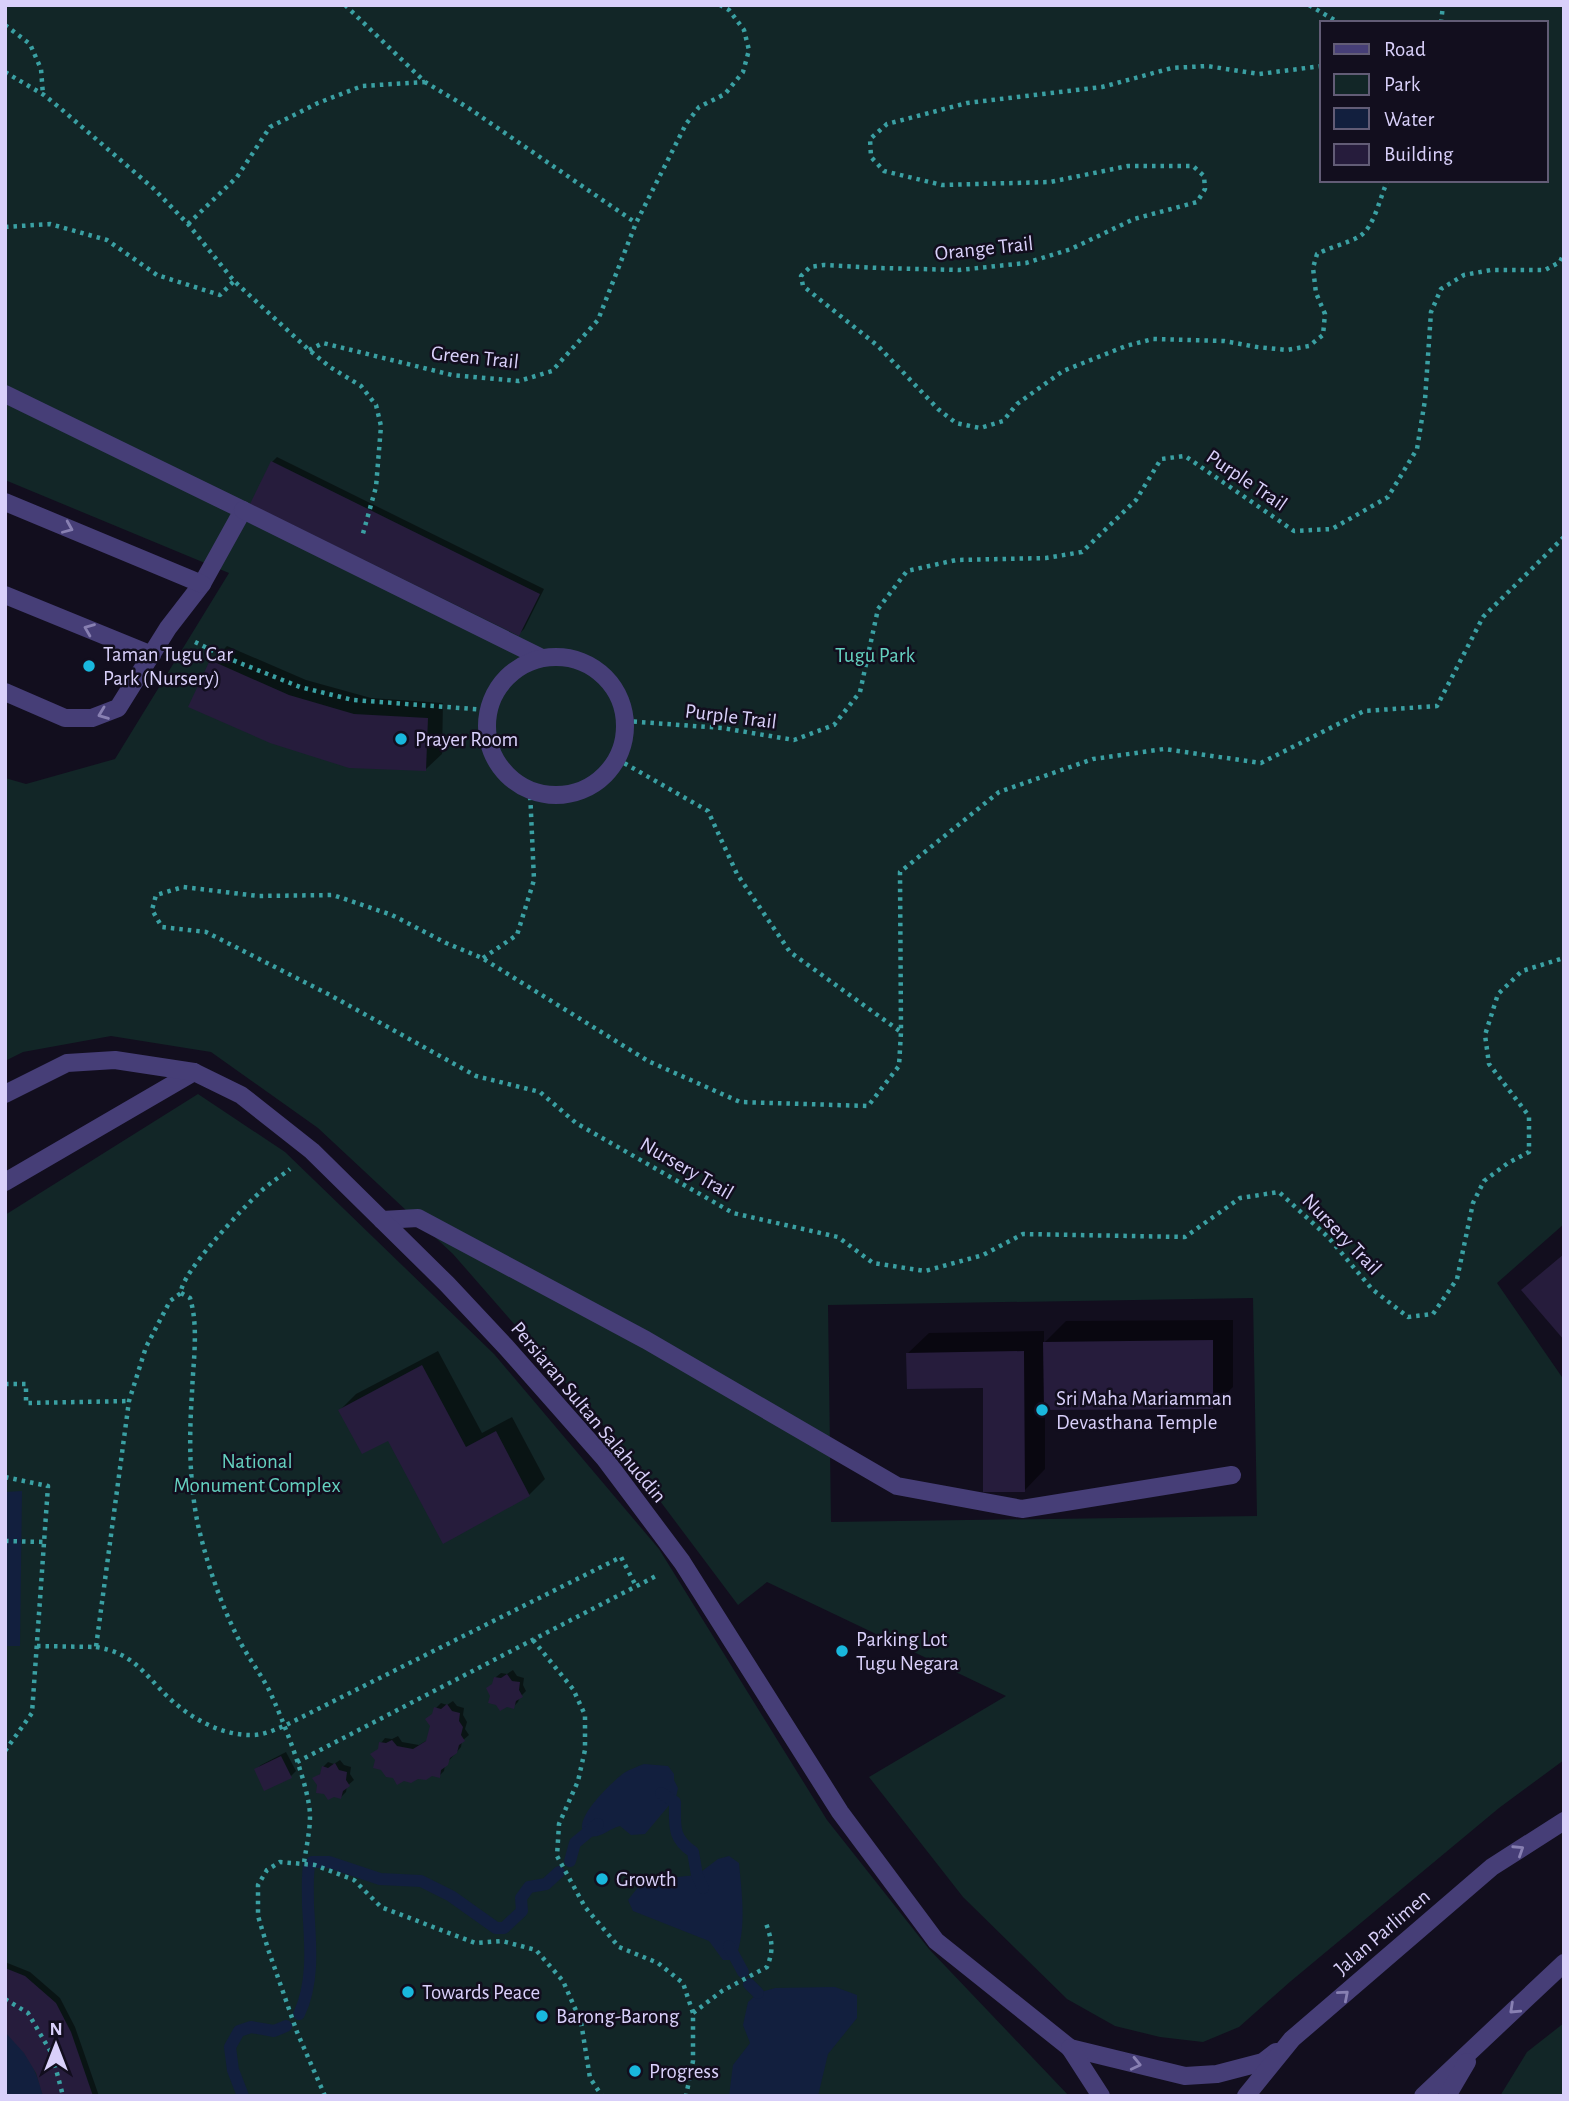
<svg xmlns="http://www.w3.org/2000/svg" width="1569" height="2101" font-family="'Alegreya Sans',sans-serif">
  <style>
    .green { fill: #122627; fill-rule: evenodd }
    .water { fill: #121f3e }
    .shadow { fill: #0007 }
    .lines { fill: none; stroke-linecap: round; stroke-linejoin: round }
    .stream { stroke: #121f3e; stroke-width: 12 }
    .building { fill: #261c3c }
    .path { stroke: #3aa0a3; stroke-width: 4.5; stroke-dasharray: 3.5 5; stroke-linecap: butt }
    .service { stroke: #463e77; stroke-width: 18 }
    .minor { stroke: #463e77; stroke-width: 18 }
    .tertiary { stroke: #463e77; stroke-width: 18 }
    .oneway { stroke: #8880b2 }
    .poi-dot { fill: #19b7dd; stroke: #120e1e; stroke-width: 2.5 }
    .labels { text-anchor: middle; stroke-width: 5; stroke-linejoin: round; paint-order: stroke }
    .street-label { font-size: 21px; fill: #d9d0fa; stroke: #120e1e }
    .poi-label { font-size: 21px; fill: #d9d0fa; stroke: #120e1e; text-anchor: start }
    .park-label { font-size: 21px; fill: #65d1c0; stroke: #120e1e }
  </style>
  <rect width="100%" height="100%" fill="#120e1e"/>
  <g class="green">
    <path d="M5,5H1564V1224L1497,1283L1564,1380V1760L1499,1808L1291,1981L1239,2027L1203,2042L1160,2037L1115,2026L1067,1999L963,1897L869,1777L1006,1696L767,1582L738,1605L606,1429L453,1254L318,1128L211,1052L111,1036L23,1052L5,1061V778L26,784L115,759L229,573L5,480ZM1322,23H1546V180H1322ZM1253,1298L1257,1516L831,1522L828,1305Z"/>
    <path d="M198,1094L285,1152L494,1354L659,1549L827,1820L929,1949L1069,2096H5V1215Z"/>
    <path d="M1564,2023V2096H1500L1527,2052Z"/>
  </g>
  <g class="water">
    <path d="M22,1491L20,1646H5V1492Z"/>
    <path d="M644,1764L668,1766L674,1774V1780L678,1788L675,1802L671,1803L645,1834L631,1835L620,1826C610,1828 600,1839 590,1836C562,1828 615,1779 624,1773C630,1769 637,1767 644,1764Z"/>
    <path d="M729,1856L739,1863C742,1896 747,1929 735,1960H723L709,1941L633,1911L628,1900L639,1886L658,1879L697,1875L718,1859Z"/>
    <path d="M835,1987L857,1995V2018L828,2054L818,2096H729L733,2065L750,2043L743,2025L748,2002L758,1993L775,1988Z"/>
    <path d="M5,2032C25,2048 37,2071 43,2096H5Z"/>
  </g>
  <g class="shadow">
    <path d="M277,457L544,589L524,629L519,634L272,462Z"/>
    <path d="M227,646L306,680L371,698L443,703L442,754L426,769L211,662Z"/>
    <path d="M1233,1320V1387L1212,1407L1045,1409V1469L1025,1490L984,1386L908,1353L929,1333L1044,1331V1343L1066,1321Z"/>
    <path d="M438,1351L482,1433L512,1417L545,1479L529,1495L444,1541L388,1438L340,1410L356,1394Z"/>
    <path d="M513,1670L517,1676L524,1678L523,1685L526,1691L520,1697L518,1702L513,1707L494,1683L496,1677L501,1673L507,1674Z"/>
    <path d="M453,1701L457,1706L464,1708L463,1715L467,1722L465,1729L469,1735L462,1741L461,1747L445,1765L444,1771L439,1776L431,1774L380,1748L381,1743L385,1738L392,1739L398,1736L402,1742L419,1745L429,1739L436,1708L441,1703L447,1705Z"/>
    <path d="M286,1752L296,1771L291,1776L256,1769L261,1765Z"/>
    <path d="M340,1760L344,1765L351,1767L350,1774L354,1780L347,1786L346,1792L341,1797L319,1784L315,1778L322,1772L323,1767L328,1762L334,1764Z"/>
    <path d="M5,1962L30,1972L60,1998L75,2027L99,2096H45L37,2072L26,2052L5,2030Z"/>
  </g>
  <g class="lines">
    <g class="stream">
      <path d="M661,1793L675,1802C675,1825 672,1838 693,1852L697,1875L703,1888"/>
      <path d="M570,1861L575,1843L598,1824"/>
      <path d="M312,1862H329L380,1879L421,1881L451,1896L496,1928H504L522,1911L521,1898L529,1887L546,1884L559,1872"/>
      <path d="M729,1946L743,1972"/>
      <path d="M749,1984L758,1993"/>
      <path d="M299,2014C315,1981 310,1940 308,1905C308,1892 307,1879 309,1866"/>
      <path d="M243,2096L233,2070L230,2047L239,2031L251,2027L274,2031L286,2026"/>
    </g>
  </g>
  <g class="building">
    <path d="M271,461L540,594L519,636L250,504Z"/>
    <path d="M210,660L289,695L354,714L428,718L426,771L349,768L270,743L188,707Z"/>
    <path d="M1564,1254V1340L1521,1290Z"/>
    <path d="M1213,1340V1409L1044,1410L1043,1342Z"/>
    <path d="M1024,1351L1025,1492H983V1388L907,1389L906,1353Z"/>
    <path d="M422,1365L466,1447L496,1431L530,1496L443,1544L388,1441L362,1454L338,1410Z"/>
    <path d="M507,1674L512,1681L520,1682L519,1690L523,1697L516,1701L514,1709L507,1707L500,1711L496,1705L488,1703L490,1696L486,1688L492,1684L494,1677L501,1678Z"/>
    <path d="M447,1704L452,1711L460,1713L459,1721L463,1727L461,1735L465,1741L459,1745L457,1753L450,1758L448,1765L441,1770L440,1778L432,1776L426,1780L418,1779L411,1783L404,1781L397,1785L393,1778L386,1777L381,1770L373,1768L375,1760L370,1754L378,1749L379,1742L386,1743L392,1740L397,1746L413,1749L426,1741L430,1726L425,1719L432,1714L434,1707L441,1709Z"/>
    <path d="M281,1756L292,1778L264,1791L254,1769Z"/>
    <path d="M335,1763L339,1770L347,1772L346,1780L350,1786L343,1791L341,1799L334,1797L328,1800L324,1794L316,1793L317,1785L312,1778L320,1774L322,1766L328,1768Z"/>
    <path d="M5,1968L25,1976L56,2003L71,2032L93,2096H43L36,2073L24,2053L5,2032Z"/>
  </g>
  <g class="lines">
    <g class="path">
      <path d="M345,5L425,82L467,107L636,223"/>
      <path d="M1309,5L1336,21V23"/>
      <path d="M1441,23L1443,5"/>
      <path d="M5,25L30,44L41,69L43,95"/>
      <path d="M1322,66L1259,74L1207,66L1172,68L1102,87L967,103L887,124L870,139L871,157L884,171L942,185L1050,182L1128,166H1193L1204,176L1205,189L1197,202L1134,219L1071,249L1026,263L959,270L879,268L824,265L810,267L801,276L803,286L878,346L938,409L956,423L980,428L1003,421L1017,404L1063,371L1126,346L1153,339L1224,341L1257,347L1287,350L1309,346L1323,335L1325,314L1316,293L1313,268L1317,254C1330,247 1349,243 1360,236C1375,226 1380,196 1388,180"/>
      <path d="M5,72L44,95L60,108L153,188L188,224L234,281L309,350L330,367L361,386L376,405L381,426L376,487L362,537"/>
      <path d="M188,224L237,177L270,127L318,103L362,86L425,82"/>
      <path d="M5,227L50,224L107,240L157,275L220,295L234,281"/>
      <path d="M309,350L323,343L452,375L519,381L552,371L598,320L636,223L686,124L699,107L725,94L743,72L749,50L744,30L729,10L720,5"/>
      <path d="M1564,537L1483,617L1437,706L1364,711L1261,763L1164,749L1093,759L999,792L900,872L901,1032L899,1066L868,1106L740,1102L648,1061L482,958L446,943L392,915L333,895L258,896L183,887L156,895L152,910L162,927L206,932L330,995L476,1076L540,1092L576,1123L733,1213L838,1237L873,1263L925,1271L983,1255L1023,1234L1185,1237L1240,1198L1279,1192L1328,1237L1372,1289L1408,1317L1433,1314L1457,1279L1473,1203L1484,1181L1508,1163L1529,1152V1116L1489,1064L1485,1035L1498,994L1522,971L1564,958"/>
      <path d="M195,642L230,659L300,687L353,700L487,710"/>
      <path d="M625,721L722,728L794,740L834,725L860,692L878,609L907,571L956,560L1046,558L1082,552L1136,500L1161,459L1185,456L1294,531L1332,529L1388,497L1417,449L1425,400L1431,312L1441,289L1464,275L1491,270H1545L1560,262L1564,253"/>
      <path d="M617,759L708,811L737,874L790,952L901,1032"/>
      <path d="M483,958L517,935L534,880L530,791"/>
      <path d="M181,1293L190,1298C199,1327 193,1362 192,1393C189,1436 189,1482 198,1525C207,1564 221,1605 239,1640C248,1657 260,1673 269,1690C282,1717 310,1788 310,1816C310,1832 306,1848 304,1863"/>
      <path d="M5,1384H26V1403L129,1401"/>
      <path d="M5,1477L48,1486L32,1713L5,1751"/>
      <path d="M5,1541L44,1542"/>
      <path d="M533,1640L573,1689L585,1715V1750L578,1781L559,1824L557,1856L585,1907L619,1947L658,1963L683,1983L693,2013V2061L686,2096"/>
      <path d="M37,1646L96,1647L129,1401L146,1347L170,1301L181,1293C180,1274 243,1208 259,1193C268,1184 280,1177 290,1169"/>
      <path d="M96,1647C132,1653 142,1671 166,1695C188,1717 221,1736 253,1735C263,1735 274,1730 284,1726L621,1557L636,1586"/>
      <path d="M297,1762L656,1576"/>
      <path d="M5,1999L28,2013L52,2054L63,2096"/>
      <path d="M693,2013L722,1991L767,1967C775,1947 771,1939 765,1920"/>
      <path d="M325,2096L297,2032L268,1949L258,1916V1885L267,1870L280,1862L315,1865L354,1880L381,1907L475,1943L502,1941L536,1950L563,1981L581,2022L590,2078L602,2096"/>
    </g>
    <g class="service">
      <path d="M5,394L243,510L202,584L168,628L118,708L92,718H65L5,692"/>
      <path d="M5,502L202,584"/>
      <path d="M243,510L542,658"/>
      <path d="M5,595L152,655"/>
      <circle cx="556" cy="726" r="69"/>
      <path d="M5,1182L194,1072"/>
      <path d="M382,1220L418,1218L646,1340L897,1486L1022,1509L1232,1475"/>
    </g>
    <path class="minor" d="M5,1094L67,1063L115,1060L194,1072L241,1095L312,1151L447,1284L506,1347L605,1459L682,1562L840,1812L936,1941L1070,2048"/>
    <g class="tertiary">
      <path d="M1070,2048L1185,2076L1217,2074L1263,2062L1276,2052"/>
      <path d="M1070,2048L1101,2096"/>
      <path d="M1246,2096L1292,2039L1492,1867L1564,1821"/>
      <path d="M1423,2096L1564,1963"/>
      <path d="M1447,2096L1467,2062"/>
    </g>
  </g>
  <defs><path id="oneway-chevron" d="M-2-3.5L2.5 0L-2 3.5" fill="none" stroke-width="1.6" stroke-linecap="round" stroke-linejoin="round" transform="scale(1.75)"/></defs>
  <g class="oneway">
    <use href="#oneway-chevron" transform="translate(68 528) rotate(23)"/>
    <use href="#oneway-chevron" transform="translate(89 629) rotate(-158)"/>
    <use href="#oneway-chevron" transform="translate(103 714) rotate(159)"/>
    <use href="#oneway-chevron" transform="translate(1519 1850) rotate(-33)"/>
    <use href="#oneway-chevron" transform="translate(1344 1995) rotate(-41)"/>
    <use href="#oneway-chevron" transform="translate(1514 2009) rotate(137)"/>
    <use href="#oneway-chevron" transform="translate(1136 2064) rotate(13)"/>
  </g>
  <g class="poi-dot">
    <circle cx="89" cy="666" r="7"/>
    <circle cx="401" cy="739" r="7"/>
    <circle cx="1042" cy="1410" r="7"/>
    <circle cx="842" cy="1651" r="7"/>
    <circle cx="602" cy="1879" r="7"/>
    <circle cx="408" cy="1992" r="7"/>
    <circle cx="542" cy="2016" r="7"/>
    <circle cx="635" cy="2071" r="7"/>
  </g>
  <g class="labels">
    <g class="street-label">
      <text transform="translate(984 248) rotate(-6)" y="7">Orange Trail</text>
      <text transform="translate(475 357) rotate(6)" y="7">Green Trail</text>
      <text transform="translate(1247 480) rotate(34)" y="7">Purple Trail</text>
      <text transform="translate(731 716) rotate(7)" y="7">Purple Trail</text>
      <text transform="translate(687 1168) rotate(30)" y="7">Nursery Trail</text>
      <text transform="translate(1342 1234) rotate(46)" y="7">Nursery Trail</text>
      <text transform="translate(589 1412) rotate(50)" y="7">Persiaran Sultan Salahuddin</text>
      <text transform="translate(1382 1932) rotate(-41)" y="7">Jalan Parlimen</text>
    </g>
    <g class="poi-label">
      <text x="103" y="661">Taman Tugu Car<tspan x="103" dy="24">Park (Nursery)</tspan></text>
      <text x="415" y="746">Prayer Room</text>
      <text x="1056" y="1405">Sri Maha Mariamman<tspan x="1056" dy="24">Devasthana Temple</tspan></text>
      <text x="856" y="1646">Parking Lot<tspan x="856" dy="24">Tugu Negara</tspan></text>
      <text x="616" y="1886">Growth</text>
      <text x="422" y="1999">Towards Peace</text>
      <text x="556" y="2023">Barong-Barong</text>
      <text x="649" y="2078">Progress</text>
    </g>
    <g class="park-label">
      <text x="875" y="662">Tugu Park</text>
      <text x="257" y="1468">National<tspan x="257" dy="24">Monument Complex</tspan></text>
    </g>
  </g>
  <rect width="1569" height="2101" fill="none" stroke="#d9d0fa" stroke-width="14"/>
  <rect x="1320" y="21" width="228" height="161" fill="#120e1e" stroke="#625c76" stroke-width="2"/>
  <rect x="1334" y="44" width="35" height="10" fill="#463e77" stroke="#625c76" stroke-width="2"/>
  <text x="1384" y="56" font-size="21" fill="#d9d0fa">Road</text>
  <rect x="1334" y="74" width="35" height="21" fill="#122627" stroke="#625c76" stroke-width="2"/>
  <text x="1384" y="91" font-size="21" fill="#d9d0fa">Park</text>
  <rect x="1334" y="108" width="35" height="21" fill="#121f3e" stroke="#625c76" stroke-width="2"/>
  <text x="1384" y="126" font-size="21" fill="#d9d0fa">Water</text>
  <rect x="1334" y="144" width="35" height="21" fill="#261c3c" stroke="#625c76" stroke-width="2"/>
  <text x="1384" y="161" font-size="21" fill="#d9d0fa">Building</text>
  <g transform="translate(56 2045)" stroke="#120e1e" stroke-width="5" paint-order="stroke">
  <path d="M0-5L12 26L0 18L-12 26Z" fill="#d9d0fa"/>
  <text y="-10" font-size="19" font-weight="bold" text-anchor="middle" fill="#d9d0fa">N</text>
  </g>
</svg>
